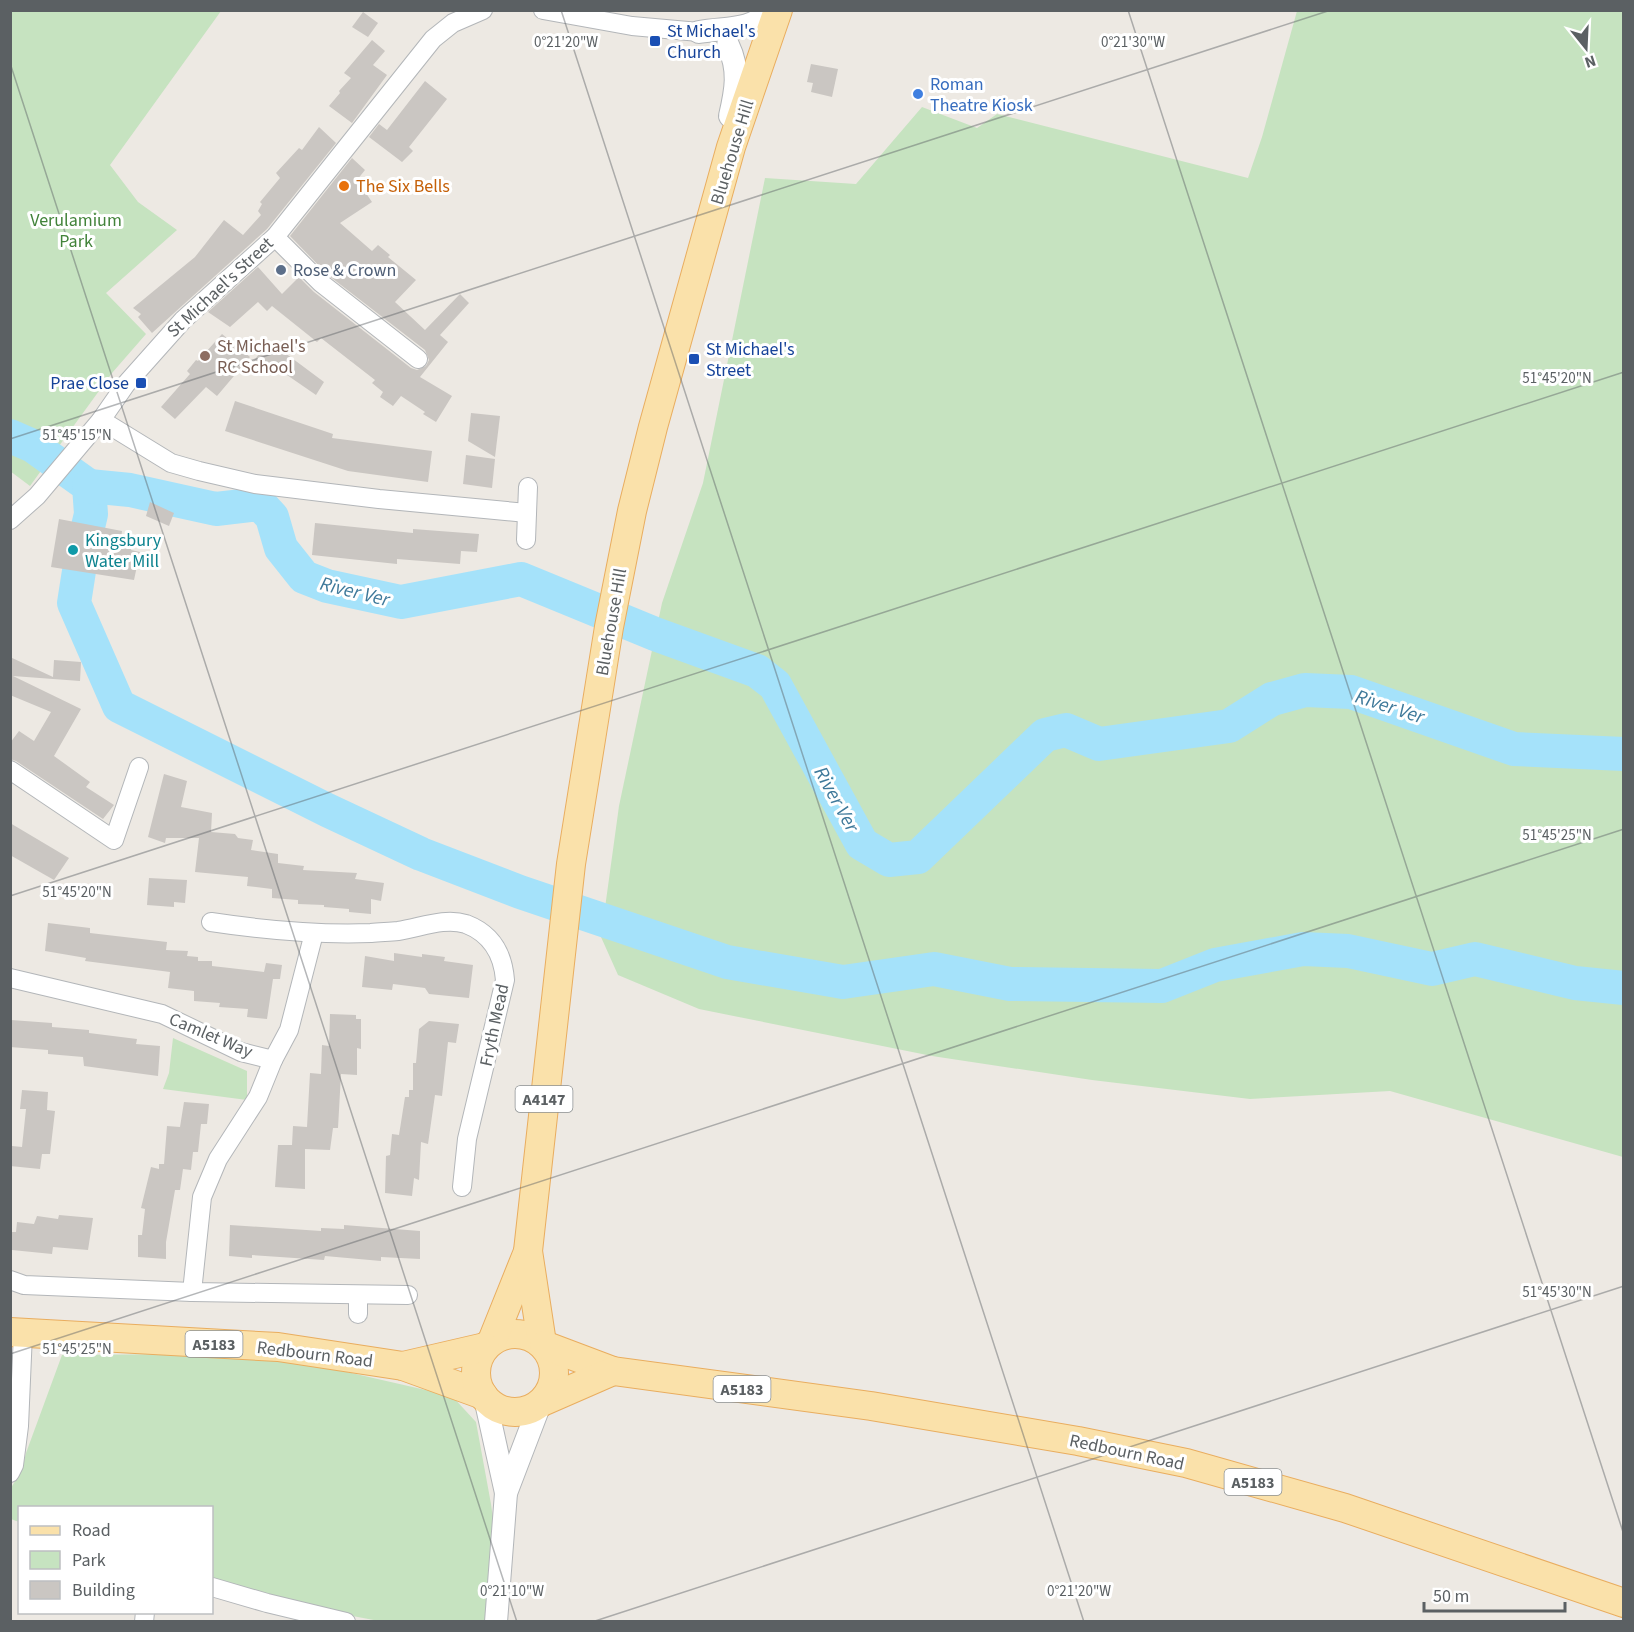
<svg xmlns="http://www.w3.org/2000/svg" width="1634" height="1632" font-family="'Source Sans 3',sans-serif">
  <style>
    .green { fill: #c6e3c0 }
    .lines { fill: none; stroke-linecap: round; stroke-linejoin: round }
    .river { stroke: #a5e2fa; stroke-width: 34 }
    .building { fill: #cac6c2 }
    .minor-casing { stroke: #b3b6b9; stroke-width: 20 }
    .tertiary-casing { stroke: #b3b6b9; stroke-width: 24 }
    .primary-casing { stroke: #e9ad5f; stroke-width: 30 }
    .minor { stroke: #fff; stroke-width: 18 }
    .tertiary { stroke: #fff; stroke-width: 22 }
    .primary { stroke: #fae1aa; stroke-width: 28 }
    .ticks { fill: none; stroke: #5b6063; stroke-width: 1.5; stroke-opacity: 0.45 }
    .transit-dot { fill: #1a4fb4; stroke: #fff; stroke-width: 2 }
    .shop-dot { fill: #3f7fe0; stroke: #fff; stroke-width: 2 }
    .food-dot { fill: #e8710a; stroke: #fff; stroke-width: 2 }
    .service-dot { fill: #5c6f8a; stroke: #fff; stroke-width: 2 }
    .education-dot { fill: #8d6e63; stroke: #fff; stroke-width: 2 }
    .culture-dot { fill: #0f9aa8; stroke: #fff; stroke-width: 2 }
    .labels { text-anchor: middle; stroke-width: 6; stroke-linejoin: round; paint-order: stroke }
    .shield { fill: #fff; stroke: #8c9092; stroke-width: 1.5 }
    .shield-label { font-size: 16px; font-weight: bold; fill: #5b6063 }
    .transit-label { font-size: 18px; fill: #164399; stroke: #fff; text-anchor: start }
    .shop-label { font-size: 18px; fill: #366cbe; stroke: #fff; text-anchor: start }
    .street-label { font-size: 18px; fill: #5b6063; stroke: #fff }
    .food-label { font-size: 18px; fill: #c56008; stroke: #fff; text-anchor: start }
    .park-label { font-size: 18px; fill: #42833a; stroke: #fff }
    .service-label { font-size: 18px; fill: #4e5e75; stroke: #fff; text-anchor: start }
    .education-label { font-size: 18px; fill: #785e54; stroke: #fff; text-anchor: start }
    .culture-label { font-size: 18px; fill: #0d838f; stroke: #fff; text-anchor: start }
    .water-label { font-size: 20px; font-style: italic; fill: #3e799a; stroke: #fff }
    .ticks-label { font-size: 15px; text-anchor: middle; fill: #5b6063; stroke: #fff; stroke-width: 6; stroke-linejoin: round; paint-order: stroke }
  </style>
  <rect width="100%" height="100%" fill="#ede9e3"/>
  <g class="green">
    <path d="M11,10L221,11L110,165L138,202L177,230L106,293L146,334L112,373L30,486L10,471Z"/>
    <path d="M1297,11H1623V1157L1390,1091L1250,1099L1092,1080L932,1056L699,1009L618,975L601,937L619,806L662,603L703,483L765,178L856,184L922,107L977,128L997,114L1248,178L1262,137Z"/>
    <path d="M173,1038L247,1071V1100L163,1089L169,1073Z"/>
    <path d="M195,1354L276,1360L347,1372L452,1396L476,1422L491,1504L501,1575L488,1621H379L268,1600L212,1584V1508H20L19,1522L11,1519V1488L22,1469L26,1453L62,1355Z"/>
  </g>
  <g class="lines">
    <g class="river">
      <path d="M10,436L33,446L89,486L91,514L83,548"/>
      <path d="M89,486L130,490L216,509L260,504L272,517L281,548L304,577L327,586L401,602L521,579L655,634L757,671L775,685L862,844L889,860L918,857L1045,735L1066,730L1099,744L1229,726L1272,699L1305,690L1351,692L1514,749L1624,754"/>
      <path d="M79,571L74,603L119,706L327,810L421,854L520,892L727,962L843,982L934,969L1010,984L1162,986L1215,965L1303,949L1348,951L1432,969L1475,959L1575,983L1624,988"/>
    </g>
  </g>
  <g class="building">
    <path d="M363,12L378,23L368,37L352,27Z"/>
    <path d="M372,40L385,51L373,65L387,75L352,123L329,106L340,93L339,91L351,78L344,73Z"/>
    <path d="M811,64L838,69L832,97L811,92L813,83L807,82Z"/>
    <path d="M425,81L447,99L409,147L413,151L402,162L369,137L379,124L387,130Z"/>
    <path d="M319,127L336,143L267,229L152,333L138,317L141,314L133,308L195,257L224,220L243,235L261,215L258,211L262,204L260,202L280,178L276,173L299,148L302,150Z"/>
    <path d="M352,158L365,170L357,180L372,202L340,223L372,251L378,245L390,255L388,257L416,280L395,302L425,330L460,294L469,303L440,335L448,342L420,377L452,396L436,422L423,414L425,412L401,396L393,406L380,397L383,392L372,383L375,380L321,338L317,342L272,306L267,311L258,302L230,327L208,312L258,267L282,294L299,277L314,292L411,368L417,370L426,366L429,360L425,350L328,275L290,236Z"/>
    <path d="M222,334L250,357L217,396L206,387L175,419L161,407L190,374L187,371L196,360L198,361Z"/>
    <path d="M269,341L324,382L316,395L271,364L264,372L252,363Z"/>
    <path d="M235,401L333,434L332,438L432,451L428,482L348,471L225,431Z"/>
    <path d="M471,413L500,416L495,457L468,441Z"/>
    <path d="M466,455L495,459L492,488L463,484Z"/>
    <path d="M150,502L174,513L169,526L146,516Z"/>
    <path d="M59,519L122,531L121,539L133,542L131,550L140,552L134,580L51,567Z"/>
    <path d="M315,523L413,533V529L479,534L477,552L461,551L460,564L397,559V564L312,555Z"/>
    <path d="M10,657L53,677L54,660L81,662L80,681L13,676L81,709L54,756L90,782L86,787L114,805L103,819L16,761L10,759V743L19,731L34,741L51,712L10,695Z"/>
    <path d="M164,774L187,781L181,807L212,813L211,832L235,834L238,838L253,840L251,850L278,854V863L304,866L303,870L357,873L355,879L384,883L381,901L371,899V914L349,912V909L324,907V905L298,904V900L272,898V889L247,886L248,877L195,872L199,838H166L165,843L148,837Z"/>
    <path d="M10,823L69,858L54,880L10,855Z"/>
    <path d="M149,878L187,880L185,903L174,902V907L147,905Z"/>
    <path d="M48,923L90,928V933L167,942L166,950L188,951L187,956L198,957V961H212V966L264,972L266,963L282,965L280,979H273L267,1019L247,1017L248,1009L219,1007L220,1003L194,1001V991L168,988L170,972L85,961L86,958L45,951Z"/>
    <path d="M394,953L422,957V954L445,957L444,961L473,965L469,998L429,994L425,988L393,984L392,990L362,987L365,956L394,961Z"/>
    <path d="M330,1014L356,1015V1019H361V1049L357,1048V1075L341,1074L338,1128H333L330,1150L305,1149V1189L275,1187L278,1145H292L293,1126L307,1127L310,1073L321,1074L322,1045L329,1046Z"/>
    <path d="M11,1020L52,1023V1027L89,1030V1033L137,1039L136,1044L160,1046L158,1076L84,1066L83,1057L48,1054V1050L10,1047Z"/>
    <path d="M429,1021L459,1024L456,1043L448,1042L442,1096L435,1095L428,1144L421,1142L419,1180L414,1178L412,1196L385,1193L386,1156L390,1155L392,1134L399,1135L405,1097H409V1090H413V1063H416L419,1029Z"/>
    <path d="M22,1090L48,1092L47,1110L55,1111L50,1154H42L40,1169L10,1166L12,1146L22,1147L26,1109H20Z"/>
    <path d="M184,1102L209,1104L207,1124H201L198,1152H193L191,1170L183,1169L180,1190H175L166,1242V1259L138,1257V1235H142L145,1209L141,1208L151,1167L159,1169V1164H164L167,1126L180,1127Z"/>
    <path d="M59,1215L93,1218L88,1250L53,1247L52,1254L12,1250V1232H16L17,1222L34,1224L37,1216L58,1219Z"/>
    <path d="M230,1225L321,1231V1228L344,1229V1225L420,1231V1259L381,1257V1261L325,1256L324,1260L252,1255V1258L229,1256Z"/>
  </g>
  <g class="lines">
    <g class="minor-casing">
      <g id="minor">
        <path d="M543,10L632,26L699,32"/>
        <path d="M275,237L321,283L418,359"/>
        <path d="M101,420L171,463L199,471L255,484L379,499L527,513"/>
        <path d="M10,520L37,496L101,420L126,384L183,320L275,237L433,39L453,23L483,10"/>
        <path d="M526,540L528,487"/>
        <path d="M10,770L114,840L139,767"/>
        <path d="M211,922C264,930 318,935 371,933C380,932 389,932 398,931C420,928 444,917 466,924C492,934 503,954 505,980L467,1139L462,1187"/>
        <path d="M10,978L162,1014L241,1052L273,1060L258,1097L218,1159L202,1197L192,1292"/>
        <path d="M273,1060L289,1030L314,933"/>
        <path d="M10,1280L24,1285L192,1292L408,1295"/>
        <path d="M358,1295V1314"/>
        <path d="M10,1473L14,1465L19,1426L23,1333"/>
        <path d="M212,1587L267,1603L346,1622"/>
        <path d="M144,1622L145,1612"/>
      </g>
    </g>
    <g class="tertiary-casing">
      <g id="tertiary">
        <path d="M699,32C730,27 747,32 774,10"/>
        <path d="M728,45C740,70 736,90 730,116"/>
        <path d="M485,1398L506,1493"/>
        <path d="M496,1622L506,1493L540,1404"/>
      </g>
    </g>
    <g class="primary-casing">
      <g id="primary">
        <path d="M10,1332L278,1347L403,1366L483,1395"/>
        <circle cx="515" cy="1373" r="39"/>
        <path d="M492,1341L527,1254"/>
        <path d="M542,1343L528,1251L571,864L609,627L632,511L653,427L731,147L778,10"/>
        <path d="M544,1345L613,1371L871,1406L1078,1441L1186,1463L1345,1508L1624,1603"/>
        <path d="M403,1366L485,1347"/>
        <path d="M542,1402L613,1371"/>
      </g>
    </g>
    <use href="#minor" class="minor"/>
    <use href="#tertiary" class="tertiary"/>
    <use href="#primary" class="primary"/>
  </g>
  <path class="ticks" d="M561,10L1084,1622M1128,10L1624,1535M10,63L517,1622M10,439L1331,10M10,896L1624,372M10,1354L1624,829M592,1622L1624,1286"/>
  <g class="transit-dot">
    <rect x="649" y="35" width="12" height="12" rx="3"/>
    <rect x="688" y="353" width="12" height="12" rx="3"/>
    <rect x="135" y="377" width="12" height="12" rx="3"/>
  </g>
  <circle class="shop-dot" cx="918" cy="94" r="6"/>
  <circle class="food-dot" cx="344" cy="186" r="6"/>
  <circle class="service-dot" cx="281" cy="270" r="6"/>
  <circle class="education-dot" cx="205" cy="356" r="6"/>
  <circle class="culture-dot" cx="73" cy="550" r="6"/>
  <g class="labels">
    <g class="shield">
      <rect x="515.5" y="1086" width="57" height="26" rx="4.5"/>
      <rect x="185.5" y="1331" width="57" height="26" rx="4.5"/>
      <rect x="713.5" y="1376" width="57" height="26" rx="4.5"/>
      <rect x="1224.5" y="1469" width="57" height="26" rx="4.5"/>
    </g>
    <g class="shield-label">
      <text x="544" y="1105">A4147</text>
      <text x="214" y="1350">A5183</text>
      <text x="742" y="1395">A5183</text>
      <text x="1253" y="1488">A5183</text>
    </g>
    <g class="transit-label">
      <text x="667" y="37">St Michael's<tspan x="667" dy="21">Church</tspan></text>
      <text x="706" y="355">St Michael's<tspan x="706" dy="21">Street</tspan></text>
      <text x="129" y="389" text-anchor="end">Prae Close</text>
    </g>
    <g class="shop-label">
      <text x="930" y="90">Roman<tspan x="930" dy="21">Theatre Kiosk</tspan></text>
    </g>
    <g class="street-label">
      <text transform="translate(732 152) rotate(-73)" y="6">Bluehouse Hill</text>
      <text transform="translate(220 287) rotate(-43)" y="6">St Michael's Street</text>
      <text transform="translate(611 622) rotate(-80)" y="6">Bluehouse Hill</text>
      <text transform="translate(494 1025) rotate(-78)" y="6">Fryth Mead</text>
      <text transform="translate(211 1035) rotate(23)" y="6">Camlet Way</text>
      <text transform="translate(315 1354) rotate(7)" y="6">Redbourn Road</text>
      <text transform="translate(1127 1452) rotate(12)" y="6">Redbourn Road</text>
    </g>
    <g class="food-label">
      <text x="356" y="192">The Six Bells</text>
    </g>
    <g class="park-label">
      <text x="76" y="226">Verulamium<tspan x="76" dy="21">Park</tspan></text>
    </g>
    <g class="service-label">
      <text x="293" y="276">Rose &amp; Crown</text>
    </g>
    <g class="education-label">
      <text x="217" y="352">St Michael's<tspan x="217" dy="21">RC School</tspan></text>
    </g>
    <g class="culture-label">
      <text x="85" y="546">Kingsbury<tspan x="85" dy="21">Water Mill</tspan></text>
    </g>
    <g class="water-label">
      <text transform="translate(355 591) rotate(14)" y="7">River Ver</text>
      <text transform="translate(1390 706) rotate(18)" y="7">River Ver</text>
      <text transform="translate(837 799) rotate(61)" y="7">River Ver</text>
    </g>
  </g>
  <g class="ticks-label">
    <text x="566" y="47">0°21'20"W</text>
    <text x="1133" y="47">0°21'30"W</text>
    <text x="1557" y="383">51°45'20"N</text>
    <text x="77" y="440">51°45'15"N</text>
    <text x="1557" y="840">51°45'25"N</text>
    <text x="77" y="897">51°45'20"N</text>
    <text x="1557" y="1297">51°45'30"N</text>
    <text x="77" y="1354">51°45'25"N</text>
    <text x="512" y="1596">0°21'10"W</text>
    <text x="1079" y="1596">0°21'20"W</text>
  </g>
  <rect width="1634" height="1632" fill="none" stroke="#5b6063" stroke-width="24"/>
  <rect x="18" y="1506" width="195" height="108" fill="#ffffff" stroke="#bdbfc1" stroke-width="1.5"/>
  <rect x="30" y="1526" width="30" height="9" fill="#fae1aa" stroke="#bdbfc1" stroke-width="1.5"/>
  <text x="72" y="1536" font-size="18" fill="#5b6063">Road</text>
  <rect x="30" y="1551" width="30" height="18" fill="#c6e3c0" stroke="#bdbfc1" stroke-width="1.5"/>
  <text x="72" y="1566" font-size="18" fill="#5b6063">Park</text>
  <rect x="30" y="1581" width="30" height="18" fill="#cac6c2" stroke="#bdbfc1" stroke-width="1.5"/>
  <text x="72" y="1596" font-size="18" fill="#5b6063">Building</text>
  <g transform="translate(1586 48) rotate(162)" stroke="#ffffff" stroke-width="4.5" paint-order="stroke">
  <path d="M0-4.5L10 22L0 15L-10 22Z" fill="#5b6063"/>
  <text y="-9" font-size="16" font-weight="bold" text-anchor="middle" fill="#5b6063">N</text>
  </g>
  <path d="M1424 1602v9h141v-9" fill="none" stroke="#5b6063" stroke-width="3"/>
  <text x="1433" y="1602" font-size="18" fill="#5b6063" stroke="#ffffff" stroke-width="4.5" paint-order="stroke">50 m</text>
</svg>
